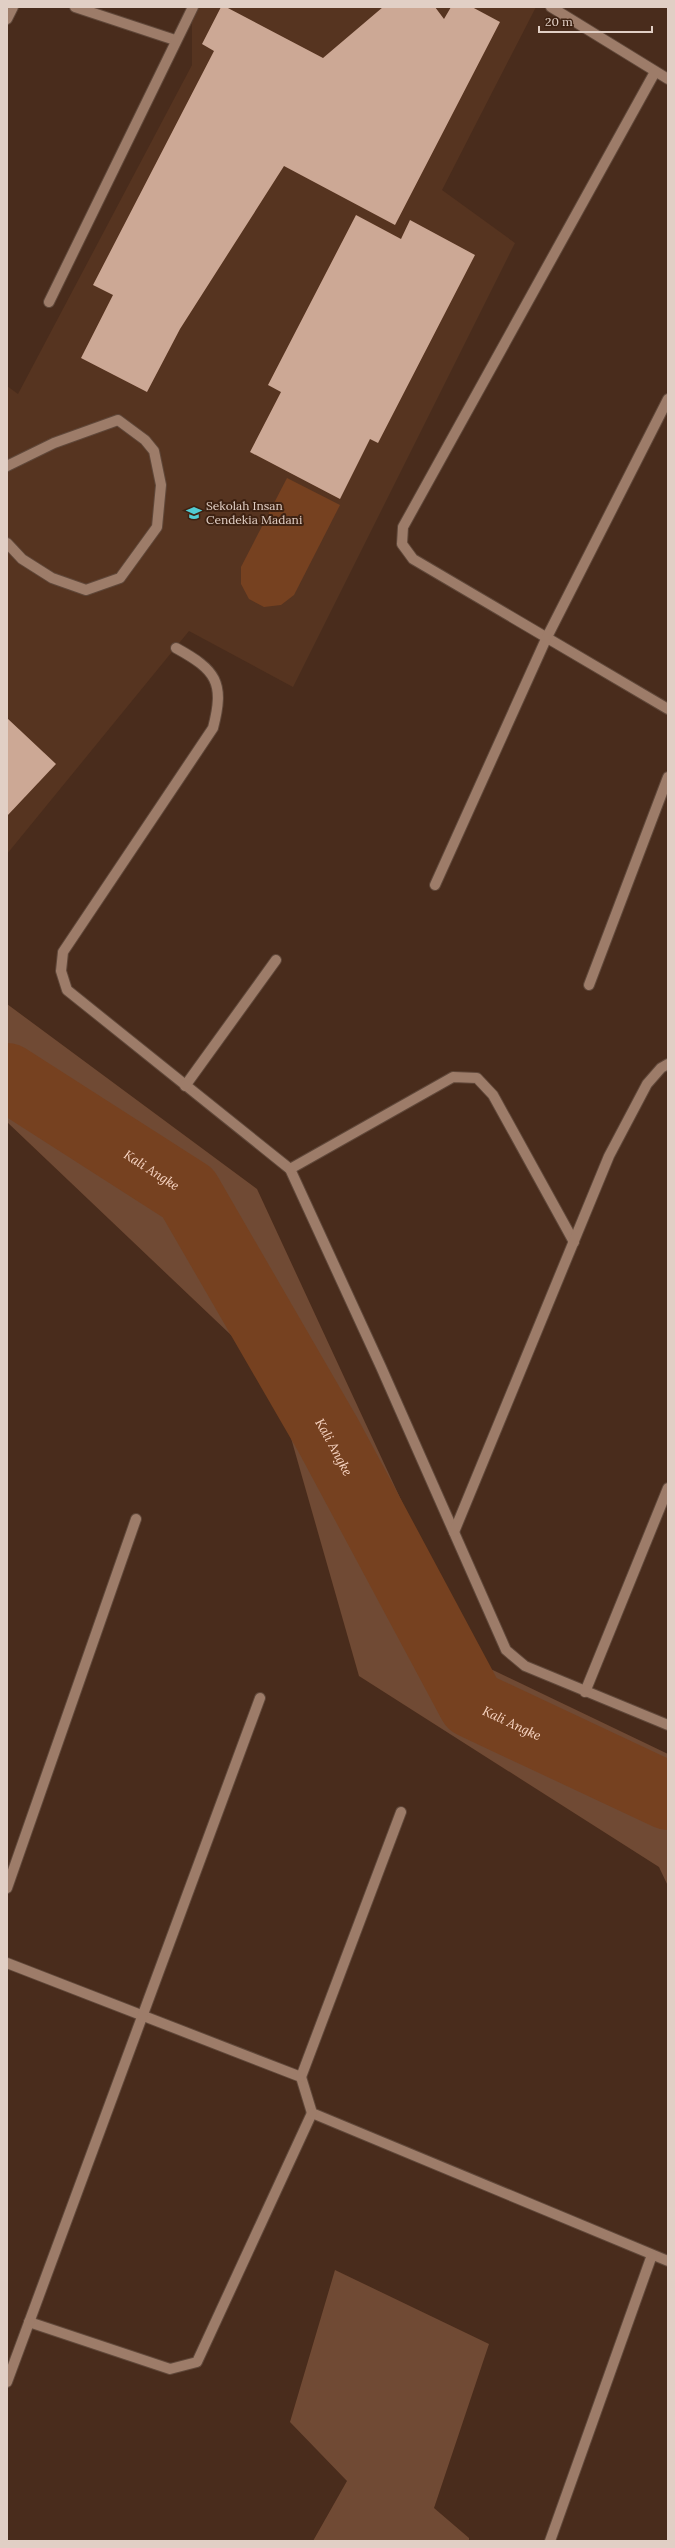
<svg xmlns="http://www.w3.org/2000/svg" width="675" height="2548" font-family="Lora,serif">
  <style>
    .built { fill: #563420 }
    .green { fill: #704a34 }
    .water { fill: #764120 }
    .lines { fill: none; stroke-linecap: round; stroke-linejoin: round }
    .river { stroke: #764120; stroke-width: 68 }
    .building { fill: #cca895 }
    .minor-casing { stroke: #60483a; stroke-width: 12 }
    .minor { stroke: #9d7c69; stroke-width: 10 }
    .labels { text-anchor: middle; stroke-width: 4; stroke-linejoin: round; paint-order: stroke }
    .poi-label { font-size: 12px; fill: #e1cfc5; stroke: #3e2212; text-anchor: start }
    .water-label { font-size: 13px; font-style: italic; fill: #f9d6c4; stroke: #3e2212 }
  </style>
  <rect width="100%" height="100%" fill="#492c1c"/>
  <path class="built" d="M192,7H536L442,190L515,243L293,687L189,631L7,854V386L18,394L192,65Z"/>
  <g class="green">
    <path d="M7,1004L257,1189L476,1662L668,1754V1886L659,1867L359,1676L273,1375L7,1122Z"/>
    <path d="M335,2270L489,2344L434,2508L469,2538V2541H313L347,2481L290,2422Z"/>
  </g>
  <path class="water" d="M287,478L340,505L294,595L281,605L264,607L249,599L241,584V567Z"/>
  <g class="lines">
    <path class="river" id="s1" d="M7,1077L188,1193L328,1435L472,1704L668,1796"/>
  </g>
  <g class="building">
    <path d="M221,7H226L323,58L383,7H435L444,19L451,7H472L500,22L395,225L284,166L180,329L147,392L81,358L113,295L93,285L214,51L202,44Z"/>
    <path d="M356,215L401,239L410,220L475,255L378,443L370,439L340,499L250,452L281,392L268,385Z"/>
    <path d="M7,718L56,764L7,816Z"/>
  </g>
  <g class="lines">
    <g class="minor-casing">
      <g id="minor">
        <path d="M75,7L175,40"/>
        <path d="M551,7L668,79"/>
        <path d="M7,19L13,7"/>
        <path d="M655,72L403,527L402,544L413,559L668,709"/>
        <path d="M49,302L193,7"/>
        <path d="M7,466L54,443L118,420L145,440L154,451L161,485L157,527L120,578L86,590L52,578L22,559L7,543"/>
        <path d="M176,648C216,670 225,682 213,728L63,952L61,971L67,990L290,1169L381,1367L506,1650L525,1666L668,1725"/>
        <path d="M435,885L546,639L668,399"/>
        <path d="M589,985L668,777"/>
        <path d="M185,1086L276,960"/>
        <path d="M290,1169L453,1077L477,1078L493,1095L574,1242"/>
        <path d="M454,1532L609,1156L647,1084L661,1068L668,1064"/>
        <path d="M585,1692L668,1488"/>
        <path d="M7,1888L136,1519"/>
        <path d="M7,1963L301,2077L312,2113L668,2261"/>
        <path d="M301,2077L401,1812"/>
        <path d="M29,2322L170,2369L197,2362L312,2113"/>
        <path d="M7,2382L260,1698"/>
        <path d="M550,2541L652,2255"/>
      </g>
    </g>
    <use href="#minor" class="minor"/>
  </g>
  <defs>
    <g id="school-bare" transform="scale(1.2)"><path d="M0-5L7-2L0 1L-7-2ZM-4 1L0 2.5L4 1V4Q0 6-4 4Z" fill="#51ccd3" stroke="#3e2212" stroke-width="2.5" paint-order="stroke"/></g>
  </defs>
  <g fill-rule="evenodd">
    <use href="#school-bare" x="194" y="513"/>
  </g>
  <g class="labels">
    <g class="poi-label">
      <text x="206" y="510">Sekolah Insan<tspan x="206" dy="14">Cendekia Madani</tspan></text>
    </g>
    <g class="water-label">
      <text dy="5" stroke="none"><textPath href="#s1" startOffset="172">Kali Angke</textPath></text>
      <text dy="5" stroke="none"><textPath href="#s1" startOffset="508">Kali Angke</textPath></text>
      <text dy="5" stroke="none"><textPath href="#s1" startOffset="844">Kali Angke</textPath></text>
    </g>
  </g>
  <rect width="675" height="2548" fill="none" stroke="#e1cfc5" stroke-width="16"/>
  <path d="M539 26v6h113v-6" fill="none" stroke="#e1cfc5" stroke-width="2"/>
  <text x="545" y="26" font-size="12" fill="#e1cfc5" stroke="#3e2212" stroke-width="3" paint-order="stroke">20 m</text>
</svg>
